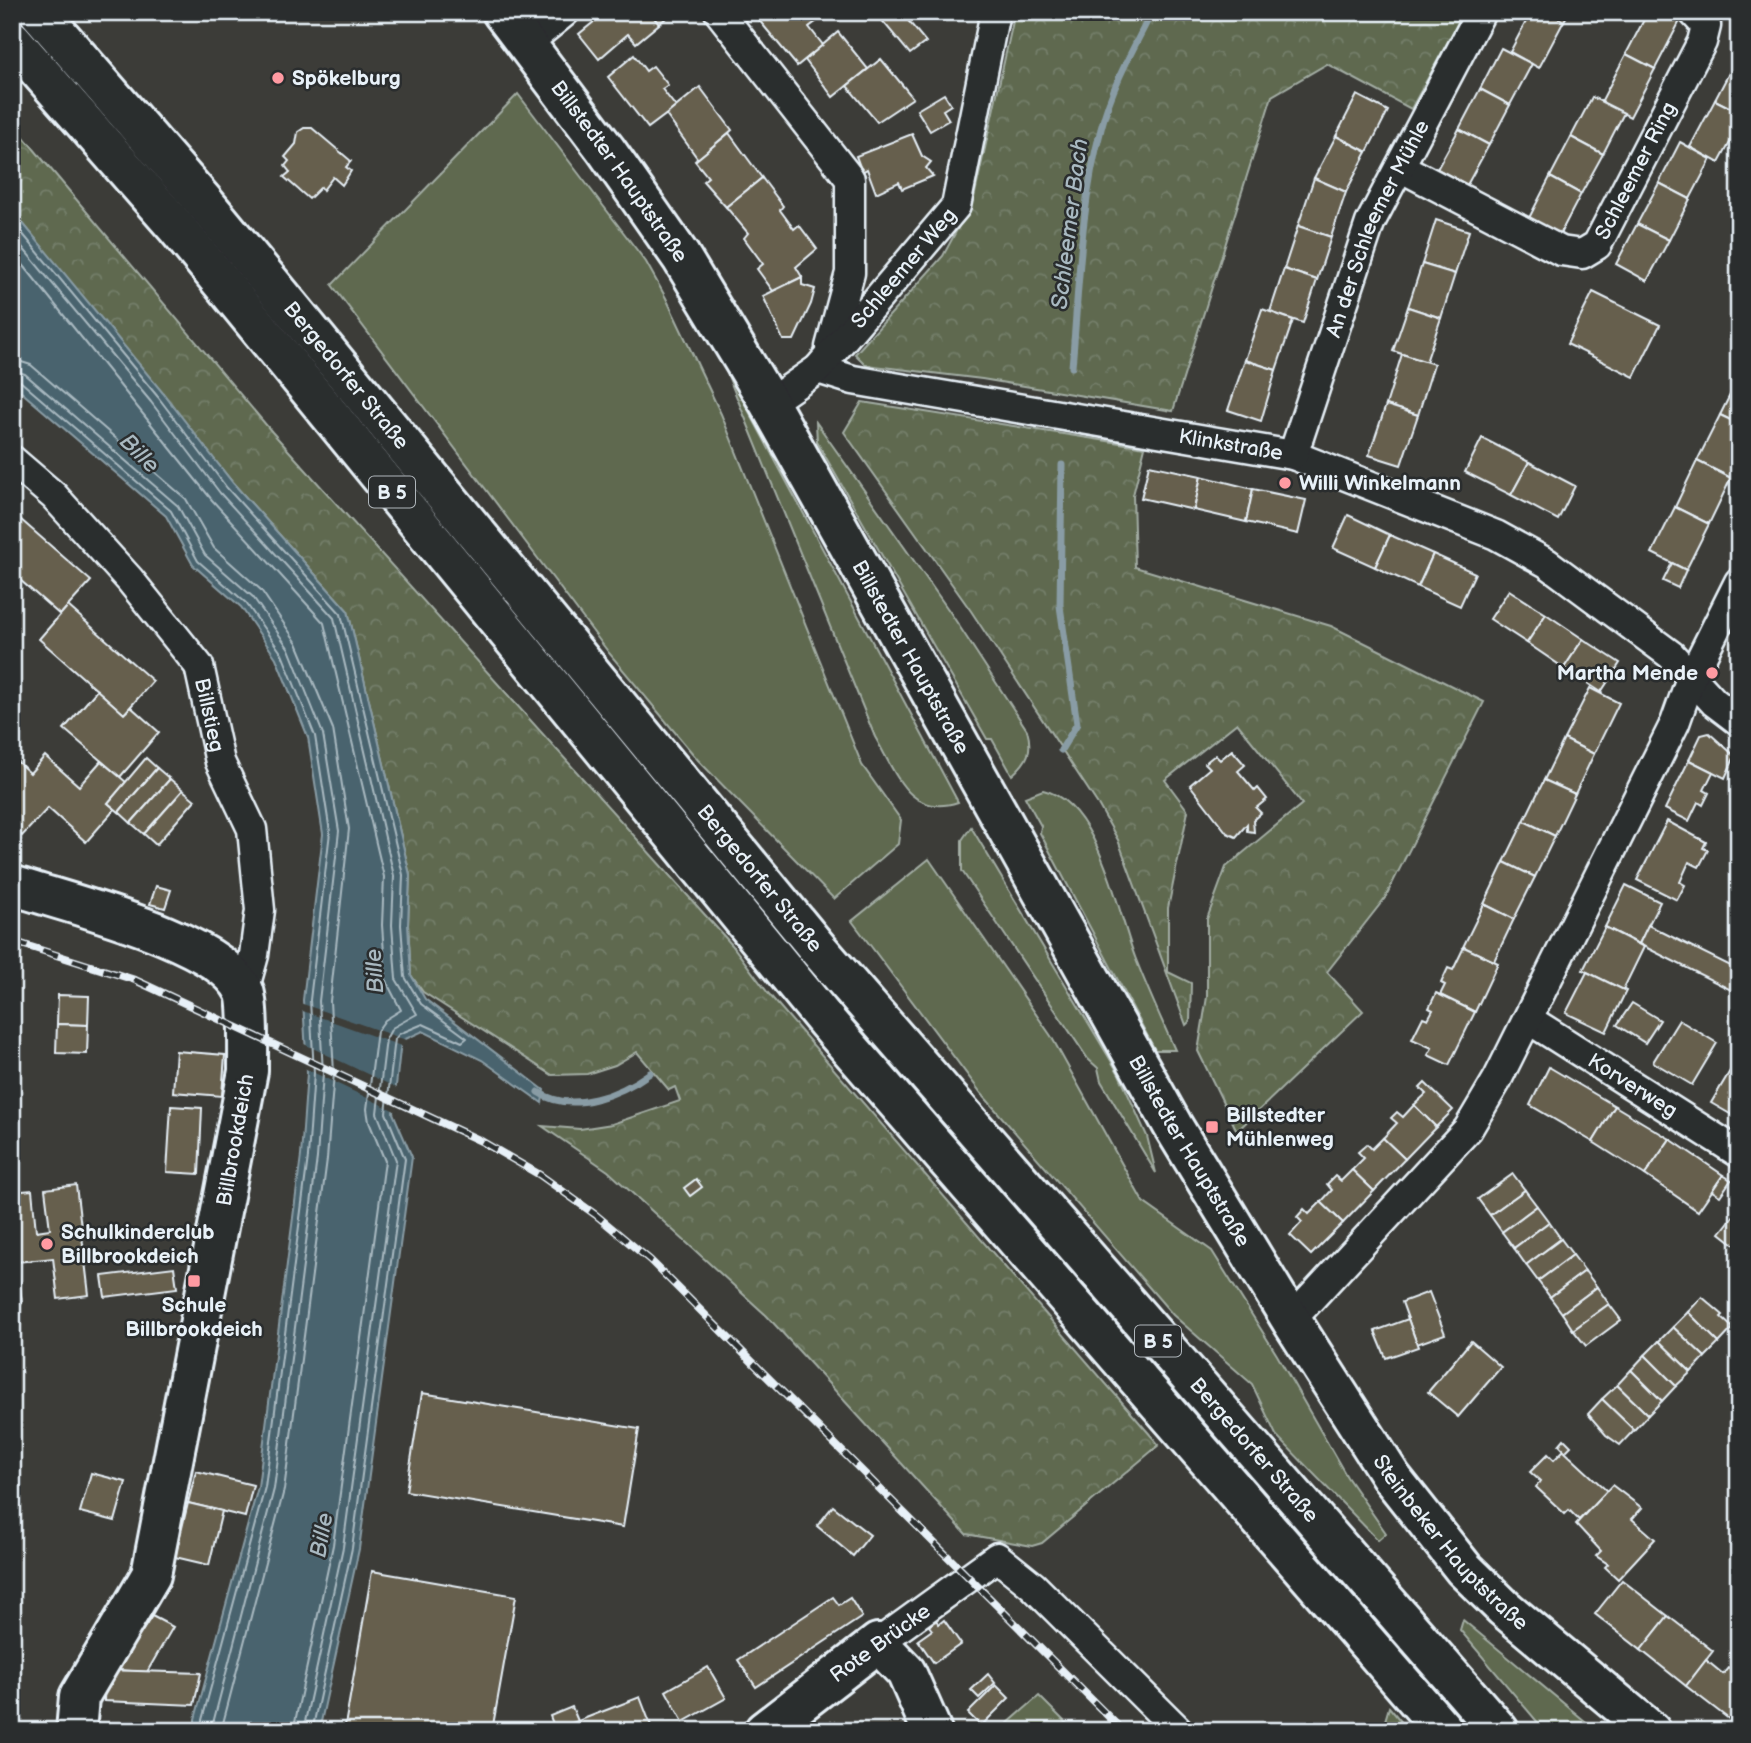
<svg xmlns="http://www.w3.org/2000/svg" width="1751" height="1743" font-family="'Balsamiq Sans',sans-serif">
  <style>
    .grass { fill: #5e6950; stroke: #a3ada4; stroke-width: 2 }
    .forest { fill: url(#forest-crowns); stroke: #a3ada4; stroke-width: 2 }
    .water { fill: #4a646e; stroke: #899ca5; stroke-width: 2 }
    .pier { fill: #3c3c38 }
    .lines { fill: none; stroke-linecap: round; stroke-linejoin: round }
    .shore { stroke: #a9b9c1; stroke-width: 2 }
    .stream { stroke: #899ca5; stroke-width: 7 }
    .building { fill: #665e4e; stroke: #e8f1f8; stroke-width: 2 }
    .street-casing { stroke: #e8f1f8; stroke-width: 33 }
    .secondary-casing { stroke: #e8f1f8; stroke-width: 44 }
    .highway-casing { stroke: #e8f1f8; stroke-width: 44 }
    .street { stroke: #2a2d2e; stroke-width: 28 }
    .secondary { stroke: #2a2d2e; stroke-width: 38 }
    .highway { stroke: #2a2d2e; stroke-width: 38 }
    .rail-casing { stroke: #e8f1f8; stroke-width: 8 }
    .rail { stroke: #2a2d2e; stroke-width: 5; stroke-dasharray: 16; stroke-linecap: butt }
    .poi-dot { fill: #ff9aa2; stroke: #2a2d2e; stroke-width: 2.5 }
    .labels { text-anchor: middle; stroke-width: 5; stroke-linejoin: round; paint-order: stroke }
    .shield { fill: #2a2d2e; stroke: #afb6bb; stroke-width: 2 }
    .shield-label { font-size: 19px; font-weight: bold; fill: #e8f1f8 }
    .poi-label { font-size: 21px; font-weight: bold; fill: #e8f1f8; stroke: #2a2d2e; text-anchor: start }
    .street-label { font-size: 21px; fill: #e8f1f8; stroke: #2a2d2e }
    .water-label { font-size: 23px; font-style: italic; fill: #a9b9c1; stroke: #2a2d2e }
  </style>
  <defs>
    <pattern id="forest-crowns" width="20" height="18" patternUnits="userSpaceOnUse" patternTransform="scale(1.75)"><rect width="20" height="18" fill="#5e6950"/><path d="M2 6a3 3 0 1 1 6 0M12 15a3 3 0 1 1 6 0" fill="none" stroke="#757f6a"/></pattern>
  </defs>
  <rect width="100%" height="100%" fill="#3c3c38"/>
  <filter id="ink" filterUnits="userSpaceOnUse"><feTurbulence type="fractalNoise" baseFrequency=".0143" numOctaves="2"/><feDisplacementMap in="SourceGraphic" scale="14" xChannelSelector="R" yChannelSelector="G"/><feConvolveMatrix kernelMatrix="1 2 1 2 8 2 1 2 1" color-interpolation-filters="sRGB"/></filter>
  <g filter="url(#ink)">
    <g class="grass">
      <path d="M518,94L646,262L666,298L721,414L862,765L901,820L898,844L834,899L698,760L609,653L332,285Z"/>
      <path d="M722,361L958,802C909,818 896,773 875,737Z"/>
      <path d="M816,422L950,612L1027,730C1033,751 1028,761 1012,775L992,739H987L817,442Z"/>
      <path d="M1043,790C1098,802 1117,910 1135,957C1147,988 1161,1019 1175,1050H1155L1040,833L1041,826L1025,797Z"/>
      <path d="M971,827L1119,1074L1147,1136L1156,1173L1101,1081L1098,1068L1088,1059L962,871V840Z"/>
      <path d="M929,859L1051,1036L1143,1202L1212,1251L1277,1355L1347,1477L1386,1533L1378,1540L1276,1435L1252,1384L1173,1315L981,1093L852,921Z"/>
      <path d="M1463,1620L1597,1731H1545L1460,1630Z"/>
      <path d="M1039,1696L1074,1731H999Z"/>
      <path d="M1389,1707L1409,1731H1382Z"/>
    </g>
    <g class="forest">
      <path d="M1015,12H1464L1411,109L1327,64L1272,96L1173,411L982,379L866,365L855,354L943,256L974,198Z"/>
      <path d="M12,123L272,432L732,945L768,993L1159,1445L1042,1543L1032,1546L966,1534L767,1316L608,1171L542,1126L580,1129L612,1124L680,1101L675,1087L669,1090L637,1052L615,1065L587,1074L552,1075L423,992L411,975L408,925L410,875L348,611L233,483L12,210Z"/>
      <path d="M862,402L1145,447L1133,495L1135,567L1331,626L1484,702L1385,898L1327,972L1363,1011L1237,1131L1198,1051L1207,997V919L1226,867L1302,804L1237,723L1165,780L1188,811L1168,908V972L1191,983L1190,1021L1186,1025L1118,840L1099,806L971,611L844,432Z"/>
    </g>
    <path class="water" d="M12,210L163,393L233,483L348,611L410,875L408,925L411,975L425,999L544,1090L542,1103L482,1060L423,1031L401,1041L393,1113L412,1157L359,1549L319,1731H195V1719L258,1487L301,1156L307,1073L303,1000L323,834L308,737L276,658L241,607L193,565L166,516L12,384Z"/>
    <g class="pier">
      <path d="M300,1003L409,1041L404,1047L300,1010Z"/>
      <path d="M302,1043L399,1089L397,1112L304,1068Z"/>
    </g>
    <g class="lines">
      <g class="shore">
        <path d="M12,221L158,397L227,488L341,614L403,875L401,925L405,977L421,1004L467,1038L462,1042L423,1024L399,1034L395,1039L386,1113L405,1159L352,1548L312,1731"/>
        <path d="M12,235L151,402L220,493L334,618L394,876L392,925L396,979L417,1014L392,1028L386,1039L377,1113L396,1160L343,1547L303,1731"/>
        <path d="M12,251L212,500L324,623L384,877L382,925L386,981L401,1010L385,1020L377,1031L367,1109L369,1122L385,1161L333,1545L293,1731"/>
        <path d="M12,359L31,365L186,499L214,548L261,590L297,643L333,729L349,829L330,1001L334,1073L327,1159L284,1490L221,1731"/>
        <path d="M12,370L25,374L178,506L205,555L253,597L289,649L323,734L339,831L319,1001L323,1073L317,1158L274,1489L211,1731"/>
        <path d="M12,379L20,381L171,511L198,561L246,603L282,654L315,736L330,832L310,1000L314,1073L308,1157L265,1487L202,1720V1731"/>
      </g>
      <g class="stream">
        <path d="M1072,367C1079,288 1080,206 1101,129C1111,88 1133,49 1152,12"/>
        <path d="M1061,750L1077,724L1060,606L1062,465"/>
        <path d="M538,1092C572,1115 621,1094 650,1073"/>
      </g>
    </g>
    <g class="building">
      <path d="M606,12H650L659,24L636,43L628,34L599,59L579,34Z"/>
      <path d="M650,12H673L659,24Z"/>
      <path d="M765,12H797L800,17L809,12L817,21L809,27L823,45L797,66L758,19Z"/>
      <path d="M875,12H901L926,42L910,54Z"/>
      <path d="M1531,12H1548L1564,21L1539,68L1510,52Z"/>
      <path d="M1548,12H1569L1564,21Z"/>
      <path d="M1648,12H1663L1680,21L1655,69L1626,54Z"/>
      <path d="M838,32L868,69L833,97L805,60Z"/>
      <path d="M1501,48L1532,64L1510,105L1480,89Z"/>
      <path d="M1626,54L1655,69L1630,117L1601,102Z"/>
      <path d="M1739,54V112L1715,100Z"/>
      <path d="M634,55L646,71L653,66L668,85L662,89L676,107L648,128L608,77Z"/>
      <path d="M881,59L913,98L877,122L847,86Z"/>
      <path d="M700,87L732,130L698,159L666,115Z"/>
      <path d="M1480,89L1510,105L1489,145L1459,129Z"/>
      <path d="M944,94L951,105L943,110L949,120L930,131L917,110Z"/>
      <path d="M1357,95L1388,111L1367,152L1336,136Z"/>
      <path d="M1592,97L1624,113L1603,154L1571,137Z"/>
      <path d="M1715,100L1739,112V126L1719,163L1690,147Z"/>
      <path d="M304,128H312L351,161L346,167L351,171L342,185L333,177L323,190L321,187L309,199L284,177L290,172L285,166L289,161L285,157L296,144L298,132Z"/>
      <path d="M1459,129L1489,145L1467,185L1437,169Z"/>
      <path d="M729,133L762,178L726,207L703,181L708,177L695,161Z"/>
      <path d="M912,134L922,156L931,162L926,168L933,176L902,189L899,182L876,193L867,169L862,172L856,156Z"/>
      <path d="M1336,136L1367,152L1346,192L1314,178Z"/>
      <path d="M1571,137L1603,154L1581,194L1550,177Z"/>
      <path d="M1680,142L1711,159L1690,199L1659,183Z"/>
      <path d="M1550,177L1581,194L1560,234L1529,218Z"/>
      <path d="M762,178L783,206L780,210L794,229L799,225L817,249L796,267L802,277L773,291L757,269L763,264L744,238L748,233L726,207Z"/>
      <path d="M1314,178L1346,192L1331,237L1298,226Z"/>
      <path d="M1659,183L1690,199L1669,240L1637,224Z"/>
      <path d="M1436,220L1469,231L1455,274L1422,264Z"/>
      <path d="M1637,224L1669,240L1647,281L1616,264Z"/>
      <path d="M1298,226L1331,237L1317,280L1284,269Z"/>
      <path d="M1422,264L1455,274L1441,318L1408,307Z"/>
      <path d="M1284,269L1317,280L1303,323L1270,312Z"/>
      <path d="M802,277V285L815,289L811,304L794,340H783L763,296Z"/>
      <path d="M1593,292L1660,325L1634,377L1567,344Z"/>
      <path d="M1408,307L1441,318L1426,362L1393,351Z"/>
      <path d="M1262,309L1293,320L1276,370L1245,360Z"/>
      <path d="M1402,354L1434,364L1418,415L1386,405Z"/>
      <path d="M1245,360L1276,370L1261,421L1228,410Z"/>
      <path d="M1739,377V424L1720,415Z"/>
      <path d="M1386,405L1418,415L1401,465L1369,455Z"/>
      <path d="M1720,415L1739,424V463L1731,478L1697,461Z"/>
      <path d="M1482,438L1529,462L1511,495L1465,472Z"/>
      <path d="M1697,461L1731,478L1709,524L1675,507Z"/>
      <path d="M1529,462L1575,486L1558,520L1511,495Z"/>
      <path d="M1149,465L1201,476L1194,510L1141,498Z"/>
      <path d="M1201,476L1253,489L1246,522L1194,510Z"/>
      <path d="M1253,489L1306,500L1298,534L1246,522Z"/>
      <path d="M1675,507L1709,524L1686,570L1652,553Z"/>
      <path d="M12,512L91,581L60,615L12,573Z"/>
      <path d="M1348,515L1390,535L1375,567L1333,548Z"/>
      <path d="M1390,535L1433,554L1418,587L1375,567Z"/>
      <path d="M1433,554L1475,573L1460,606L1418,587Z"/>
      <path d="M1672,563L1686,570L1678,588L1663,581Z"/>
      <path d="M1509,590L1546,614L1527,643L1490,619Z"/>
      <path d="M68,606L153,681L124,714L39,639Z"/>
      <path d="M1546,614L1583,639L1564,668L1527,643Z"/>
      <path d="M1583,639L1620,663L1601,692L1564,668Z"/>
      <path d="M1590,688L1619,703L1594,754L1564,739Z"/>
      <path d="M97,690L124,714L131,707L159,732L120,777L64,729Z"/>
      <path d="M1709,733L1735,756L1725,778L1689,760L1701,735Z"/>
      <path d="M1564,739L1594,754L1575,794L1544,780Z"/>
      <path d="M1232,750L1245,765L1238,771L1255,791L1258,788L1267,799L1256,808L1261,813L1253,820L1254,832L1247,831V824L1236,837L1227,833L1190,785L1210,768L1205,763L1215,755L1220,760Z"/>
      <path d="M45,756L79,786L101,761L126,782L108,803L115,809L86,842L48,808L22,836L12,828V757L30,773Z"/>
      <path d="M146,758L157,768L119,812L108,803Z"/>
      <path d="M1689,760L1713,772L1704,790L1709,793L1703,805L1698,802L1689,821L1665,809Z"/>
      <path d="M157,768L170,779L131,823L119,812Z"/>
      <path d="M170,779L183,790L144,834L131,823Z"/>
      <path d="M1544,780L1575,794L1555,836L1524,821Z"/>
      <path d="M183,790L195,800L156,845L144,834Z"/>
      <path d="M1524,821L1555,836L1535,877L1504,862Z"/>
      <path d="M1667,821L1706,842L1703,848L1708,850L1699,867L1689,862L1680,882L1685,885L1677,900L1637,880Z"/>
      <path d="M1504,862L1535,877L1514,919L1484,904Z"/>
      <path d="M1626,885L1660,902L1639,944L1605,927Z"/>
      <path d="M156,886L171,890L165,908L150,904Z"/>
      <path d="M1484,904L1514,919L1494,961L1463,947Z"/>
      <path d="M1648,925L1739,970V994L1639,944Z"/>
      <path d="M1605,927L1644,947L1623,990L1583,970Z"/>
      <path d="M1464,947L1498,963L1475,1012L1440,995L1445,985L1441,983L1448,968L1453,970Z"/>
      <path d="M1587,972L1626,991L1606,1032L1566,1013Z"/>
      <path d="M1436,993L1475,1012L1449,1065L1428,1055L1432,1048L1412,1039L1423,1017L1428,1019L1433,1010L1429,1008Z"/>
      <path d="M58,995L89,996L88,1025L57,1024Z"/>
      <path d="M1632,1003L1660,1020L1645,1043L1617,1025Z"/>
      <path d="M1679,1020L1717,1043L1692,1085L1653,1062Z"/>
      <path d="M57,1024L88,1025L87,1054L56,1053Z"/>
      <path d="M176,1051L225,1055L222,1096L173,1092Z"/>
      <path d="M1736,1061L1739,1063V1119L1711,1103Z"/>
      <path d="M1549,1067L1615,1106L1593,1142L1530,1105Z"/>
      <path d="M1425,1083L1453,1110L1436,1127L1414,1105L1426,1094L1420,1088Z"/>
      <path d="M1414,1105L1436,1127L1405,1159L1383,1138L1397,1123L1391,1118L1397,1112L1403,1117Z"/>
      <path d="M171,1106L202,1108L199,1174L167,1172Z"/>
      <path d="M1615,1106L1670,1139L1645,1175L1593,1142Z"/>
      <path d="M1383,1138L1405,1159L1374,1191L1352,1170L1364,1158L1358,1152L1367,1144L1372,1149Z"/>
      <path d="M1670,1139L1723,1175L1698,1211L1645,1175Z"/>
      <path d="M1352,1170L1374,1191L1343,1223L1321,1202L1332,1190L1327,1184L1335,1176L1341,1181Z"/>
      <path d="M1513,1174L1525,1190L1490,1215L1478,1199Z"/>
      <path d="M1723,1175L1731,1180L1720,1196L1712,1191Z"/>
      <path d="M696,1179L702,1187L690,1196L684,1188Z"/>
      <path d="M76,1185L89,1295L58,1299L53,1258L17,1262L22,1303L12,1304V1192L32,1190L36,1231L50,1229L45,1189Z"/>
      <path d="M1525,1190L1537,1206L1502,1232L1490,1215Z"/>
      <path d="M1321,1202L1343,1223L1311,1255L1290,1235L1302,1222L1297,1217L1304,1209L1309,1214Z"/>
      <path d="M1537,1206L1549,1222L1514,1248L1502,1232Z"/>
      <path d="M1739,1209V1248L1720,1233Z"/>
      <path d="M1549,1222L1561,1239L1526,1265L1514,1248Z"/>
      <path d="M1561,1239L1573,1255L1538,1281L1526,1265Z"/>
      <path d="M1573,1255L1585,1271L1550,1297L1538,1281Z"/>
      <path d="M174,1267L177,1288L105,1297L102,1276Z"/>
      <path d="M1585,1271L1597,1287L1562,1313L1550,1297Z"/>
      <path d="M1597,1287L1609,1304L1573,1330L1562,1313Z"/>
      <path d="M1429,1292L1445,1334L1417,1344L1402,1302Z"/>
      <path d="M1702,1297L1723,1315L1721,1317L1733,1328L1719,1343L1688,1312Z"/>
      <path d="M1609,1304L1621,1320L1586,1346L1573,1330Z"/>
      <path d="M1688,1312L1719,1343L1705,1357L1673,1327Z"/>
      <path d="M1408,1319L1418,1347L1386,1358L1375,1331Z"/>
      <path d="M1673,1327L1705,1357L1691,1372L1659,1341Z"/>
      <path d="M1471,1341L1501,1367L1458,1417L1428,1392Z"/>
      <path d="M1659,1341L1691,1372L1676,1386L1645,1355Z"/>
      <path d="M1645,1355L1676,1386L1662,1401L1631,1370Z"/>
      <path d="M1631,1370L1662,1401L1648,1415L1617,1385Z"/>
      <path d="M1617,1385L1648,1415L1634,1430L1602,1399Z"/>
      <path d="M422,1393L639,1429L623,1527L406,1491Z"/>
      <path d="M1602,1399L1634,1430L1620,1445L1606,1435L1588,1414Z"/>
      <path d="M1564,1439L1571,1446L1565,1452L1607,1491L1579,1520L1569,1510L1565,1514L1536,1487L1540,1481L1530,1472L1548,1454L1554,1460L1564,1450L1559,1445Z"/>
      <path d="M196,1471L253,1485L245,1517L188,1503Z"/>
      <path d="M91,1473L126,1482L115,1521L80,1512Z"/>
      <path d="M1612,1485L1642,1508L1632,1519L1655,1539L1618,1579L1605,1567L1608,1564L1596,1556L1601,1551L1576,1524Z"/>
      <path d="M188,1503L222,1511L209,1565L175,1557Z"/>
      <path d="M833,1506L870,1535L853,1556L817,1526Z"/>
      <path d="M372,1571L516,1596L492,1731H344Z"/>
      <path d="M1622,1580L1668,1616L1641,1650L1595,1614Z"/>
      <path d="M833,1597L839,1605L850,1598L862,1617L756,1687L738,1660Z"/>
      <path d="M152,1616L173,1627L147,1672L117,1670Z"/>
      <path d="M1668,1616L1713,1651L1686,1686L1641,1650Z"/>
      <path d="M936,1620L939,1624L944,1620L961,1644L934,1663L918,1640L932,1630L929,1626Z"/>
      <path d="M1706,1660L1723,1674L1728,1668L1739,1676V1718L1734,1723L1686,1686Z"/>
      <path d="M708,1667L726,1698L683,1722L666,1691Z"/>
      <path d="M105,1670L201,1673L194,1705L104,1701Z"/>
      <path d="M988,1674L995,1683L979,1698L971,1690Z"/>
      <path d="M996,1685L1009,1698L981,1726L968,1713Z"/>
      <path d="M640,1697L653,1731H551L578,1721Z"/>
      <path d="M572,1707L578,1721L555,1729L550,1716Z"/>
    </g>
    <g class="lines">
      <g class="street-casing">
        <g id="street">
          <path d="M719,12L850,179V273L830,347"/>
          <path d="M526,44L565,12"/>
          <path id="s1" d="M1400,167L1561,251L1582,254L1597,245L1702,42L1706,26L1693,12"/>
          <path id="s2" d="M818,369L853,380L1293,455L1496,535L1547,563L1671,655L1714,702L1739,721"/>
          <path id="s3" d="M769,403L818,369L956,206L995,12"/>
          <path id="s4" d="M1293,455L1370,223L1481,12"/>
          <path id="s5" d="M12,460L54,496L130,580L199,666L220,762L252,829L260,910L254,955L244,991"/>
          <path id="s6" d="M1528,1019L1739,1153"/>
          <path d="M1291,1320L1468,1129L1497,1080L1675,723L1691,678L1739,582"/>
          <path d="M878,1643L997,1557L1033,1586L1179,1731"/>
        </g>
      </g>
      <g class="secondary-casing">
        <g id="secondary">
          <path id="s7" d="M502,12L606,150L681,257L769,403L1173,1126L1291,1320L1392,1478L1464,1569L1504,1608L1651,1731"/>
          <path d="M12,885C65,903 220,939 244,991C249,1002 248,1055 248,1071L151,1575L79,1697L76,1731"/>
          <path d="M764,1731L878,1643L906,1672L932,1731"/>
        </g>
      </g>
      <g class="highway-casing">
        <g id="highway">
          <path id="s8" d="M39,12L204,202L819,950L1499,1731"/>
          <path d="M12,40L177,228L826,1021L1444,1731"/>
        </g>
      </g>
      <use href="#street" class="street"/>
      <use href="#secondary" class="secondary"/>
      <use href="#highway" class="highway"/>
      <g class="rail-casing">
        <path id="rail" d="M12,941L135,980L481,1141L540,1175L596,1215L650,1260L1123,1731"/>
      </g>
      <use href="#rail" class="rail"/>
    </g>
  </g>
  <g class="poi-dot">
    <circle cx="278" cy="78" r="7"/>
    <circle cx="1285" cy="483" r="7"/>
    <circle cx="1712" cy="673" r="7"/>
    <rect x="1205" y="1120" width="14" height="14" rx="3.5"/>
    <circle cx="47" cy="1244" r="7"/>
    <rect x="187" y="1274" width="14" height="14" rx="3.5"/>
  </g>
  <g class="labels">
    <g class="shield">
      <rect x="369" y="476.5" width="46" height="31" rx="5"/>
      <rect x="1135" y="1325.5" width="46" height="31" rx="5"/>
    </g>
    <g class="shield-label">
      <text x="392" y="499">B 5</text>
      <text x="1158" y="1348">B 5</text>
    </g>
    <g class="poi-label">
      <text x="292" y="85">Spökelburg</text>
      <text x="1299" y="490">Willi Winkelmann</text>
      <text x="1698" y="680" text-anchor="end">Martha Mende</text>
      <text x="1226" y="1122">Billstedter<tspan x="1226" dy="24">Mühlenweg</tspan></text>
      <text x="61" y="1239">Schulkinderclub<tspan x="61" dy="24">Billbrookdeich</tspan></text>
      <text x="194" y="1312" text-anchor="middle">Schule<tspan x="194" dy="24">Billbrookdeich</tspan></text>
    </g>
    <g class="street-label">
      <text dy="7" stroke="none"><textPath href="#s1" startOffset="304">Schleemer Ring</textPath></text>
      <text dy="7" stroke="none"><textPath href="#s7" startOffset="198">Billstedter Hauptstraße</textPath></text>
      <text dy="7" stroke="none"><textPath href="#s4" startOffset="242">An der Schleemer Mühle</textPath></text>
      <text dy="7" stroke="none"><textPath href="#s3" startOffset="192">Schleemer Weg</textPath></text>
      <text dy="7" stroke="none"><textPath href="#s8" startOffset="476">Bergedorfer Straße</textPath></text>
      <text dy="7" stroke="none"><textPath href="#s2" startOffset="420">Klinkstraße</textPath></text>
      <text dy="7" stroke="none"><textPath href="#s7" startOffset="765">Billstedter Hauptstraße</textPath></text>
      <text dy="7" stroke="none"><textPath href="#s5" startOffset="329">Billstieg</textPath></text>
      <text dy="7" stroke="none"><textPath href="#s8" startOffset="1127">Bergedorfer Straße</textPath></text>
      <text dy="7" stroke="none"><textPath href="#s6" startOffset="124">Korverweg</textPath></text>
      <text transform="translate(235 1140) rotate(-80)" y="7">Billbrookdeich</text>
      <text dy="7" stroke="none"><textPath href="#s7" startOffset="1332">Billstedter Hauptstraße</textPath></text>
      <text dy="7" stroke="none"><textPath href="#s8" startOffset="1883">Bergedorfer Straße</textPath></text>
      <text dy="7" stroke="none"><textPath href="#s7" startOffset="1804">Steinbeker Hauptstraße</textPath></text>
      <text transform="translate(880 1643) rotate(-36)" y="7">Rote Brücke</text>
    </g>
    <g class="water-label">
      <text transform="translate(1069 224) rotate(-83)" y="8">Schleemer Bach</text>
      <text transform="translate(140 453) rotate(45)" y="8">Bille</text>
      <text transform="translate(374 971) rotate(-93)" y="8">Bille</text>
      <text transform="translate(321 1535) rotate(-80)" y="8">Bille</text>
    </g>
  </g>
  <rect width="1751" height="1743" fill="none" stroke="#2a2d2e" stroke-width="42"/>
  <rect x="21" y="21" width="1709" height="1701" fill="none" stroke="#e8f1f8" stroke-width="2.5" filter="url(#ink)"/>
</svg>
